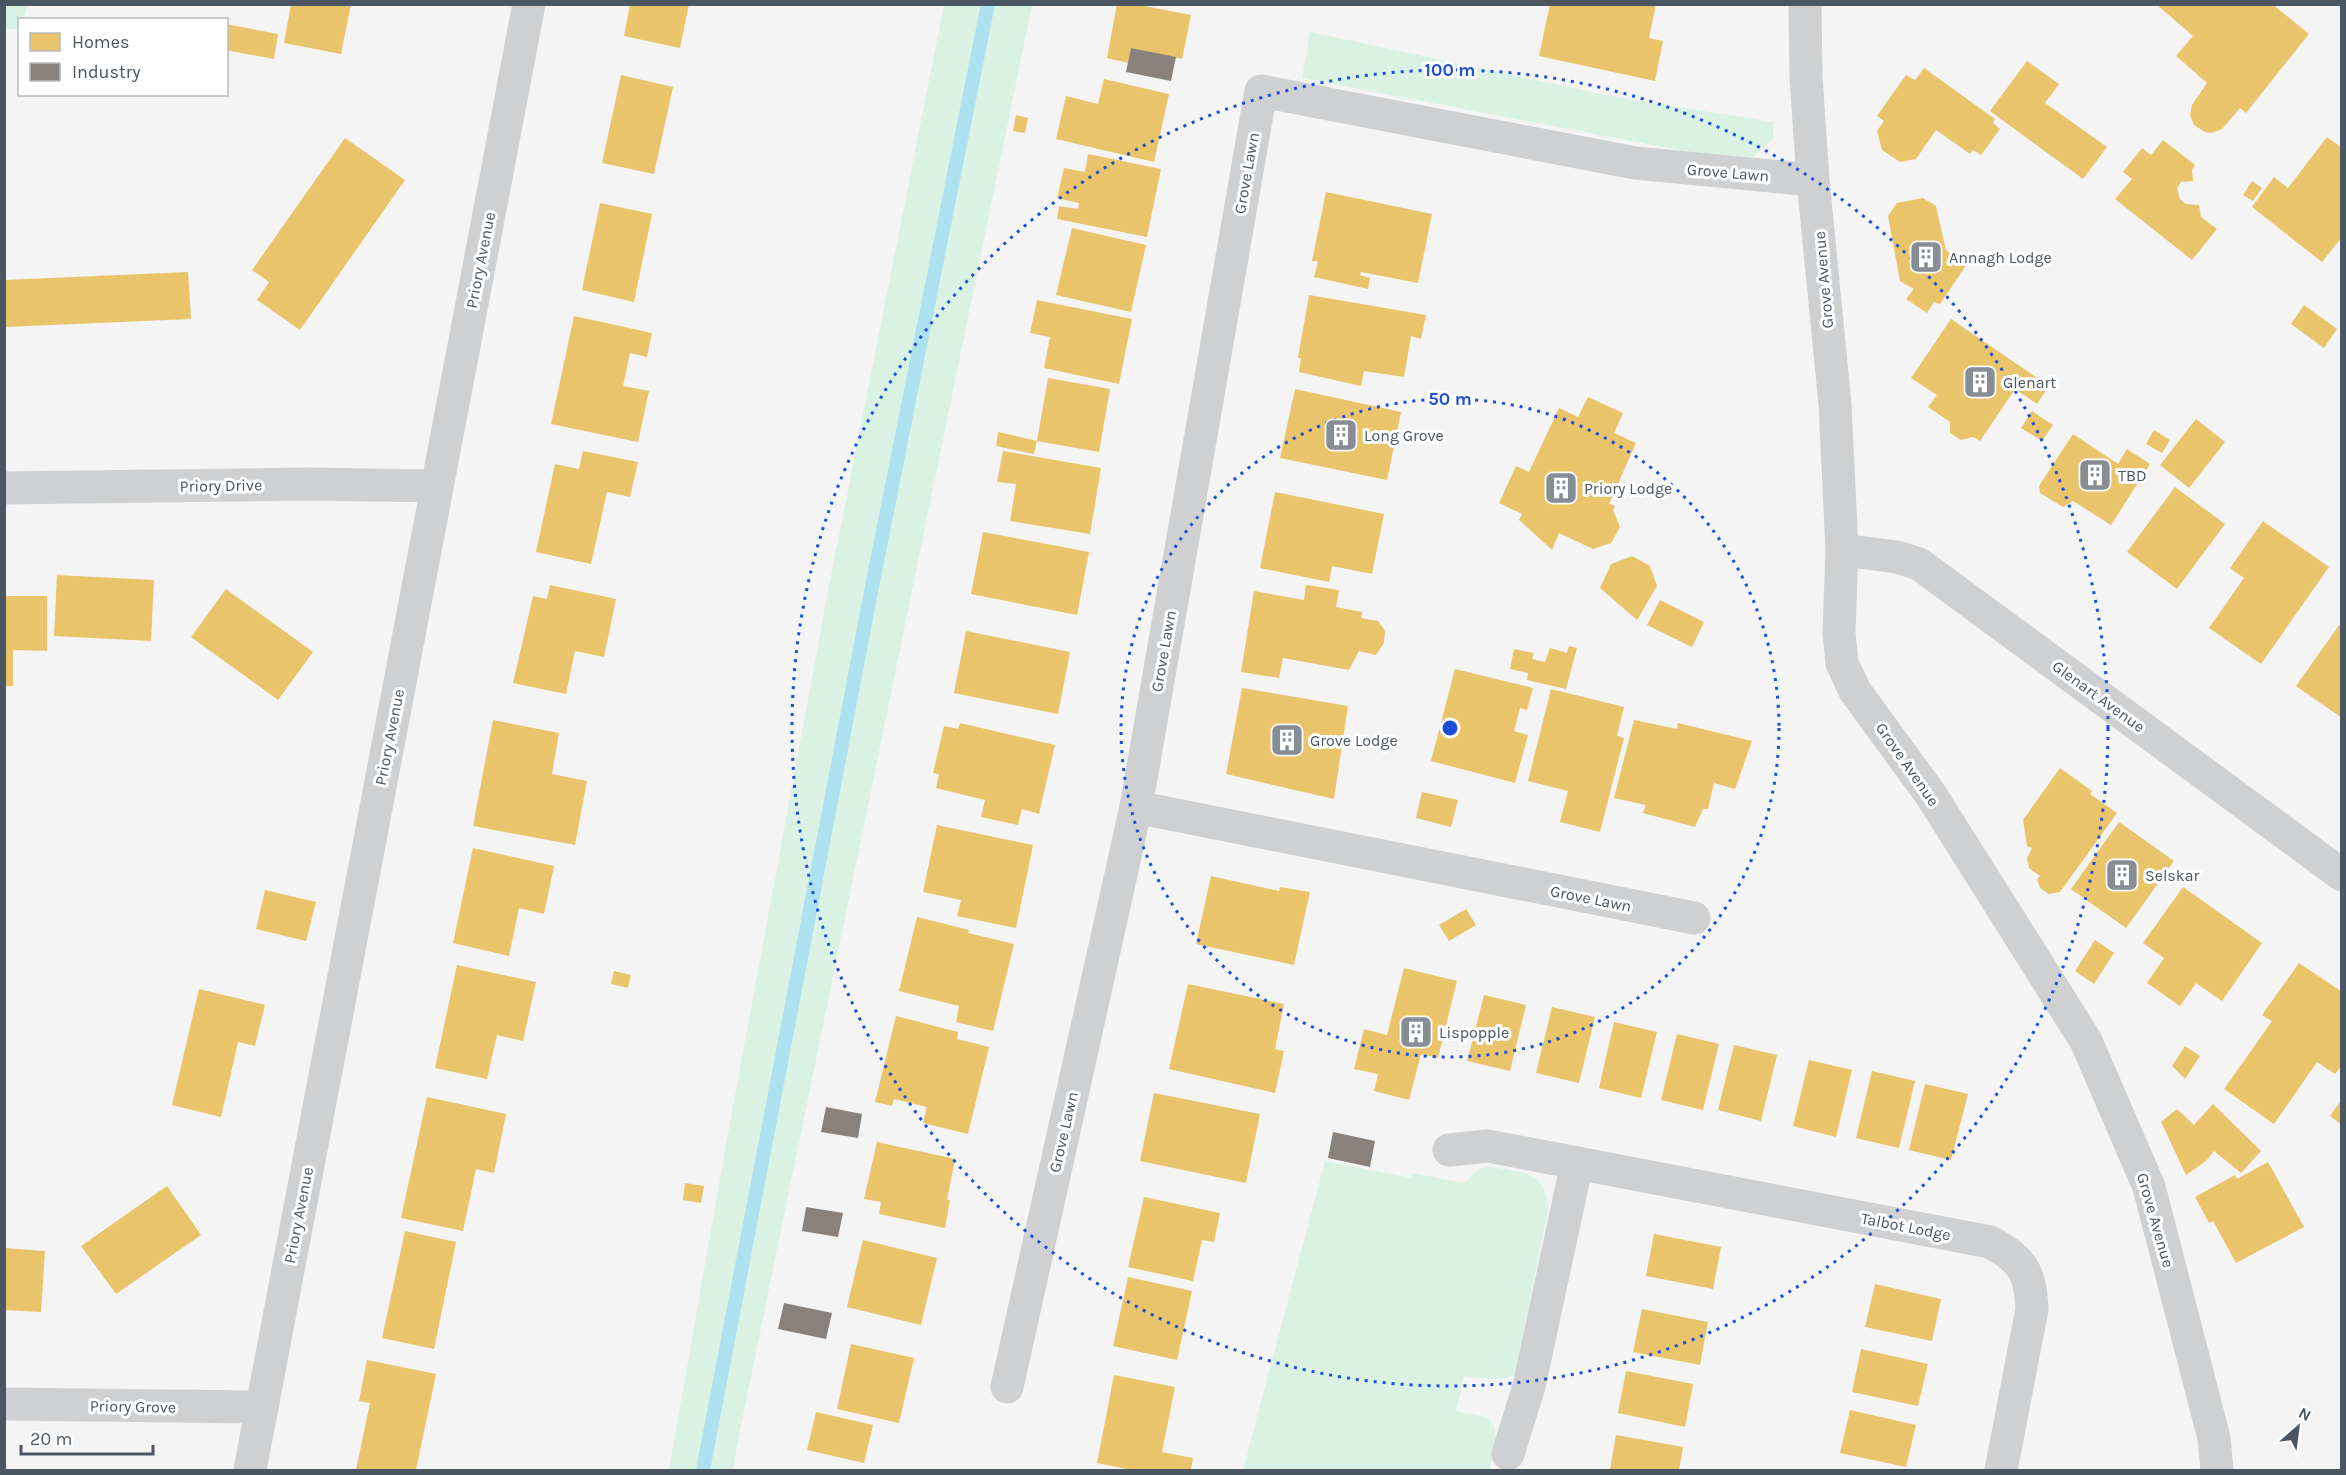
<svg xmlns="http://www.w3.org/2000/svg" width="2346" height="1475" font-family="Karla,sans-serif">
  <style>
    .green { fill: #d9f2e3 }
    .homes { fill: #e9c46a }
    .industry { fill: #8a817c }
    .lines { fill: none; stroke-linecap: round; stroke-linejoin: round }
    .stream { stroke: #aee2f0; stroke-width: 14 }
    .minor { stroke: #ced0d2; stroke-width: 33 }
    .ring { fill: none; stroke: #1d4ed8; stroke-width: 3; stroke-dasharray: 3 6 }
    .labels { text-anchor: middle; stroke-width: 6; stroke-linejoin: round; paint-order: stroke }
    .street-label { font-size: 16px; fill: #4a5661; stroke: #fff }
    .poi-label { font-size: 16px; fill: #4a5661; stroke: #fff; text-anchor: start }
    .centre { fill: #1d4ed8; stroke: #fff; stroke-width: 3 }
    .ring-label { font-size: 18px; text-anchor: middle; font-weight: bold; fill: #1d4ed8; stroke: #fff; stroke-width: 6; stroke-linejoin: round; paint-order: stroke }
  </style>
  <rect width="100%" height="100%" fill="#f4f4f4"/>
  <g class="green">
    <path d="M5,4L27,5L24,19L20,20L19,29H5Z"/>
    <path d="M944,5H1032L737,1445L733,1470H669L725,1150L828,591Z"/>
    <path d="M1310,32L1616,97L1773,122V139L1753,157L1683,151L1302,78Z"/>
    <path d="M1325,1161L1411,1178L1412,1173L1458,1182H1466C1470,1178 1475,1172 1480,1169C1488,1165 1496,1168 1504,1169C1531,1174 1546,1176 1548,1209L1515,1373C1501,1384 1481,1378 1464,1376L1456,1411C1465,1414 1475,1414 1484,1417C1504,1424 1492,1454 1490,1469L1493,1470H1243Z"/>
  </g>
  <g class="homes">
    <path d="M291,4H351L341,54L284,43Z"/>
    <path d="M630,4H689L680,48L624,36Z"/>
    <path d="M1117,4H1134L1191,15L1182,59L1131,48L1128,63L1107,58Z"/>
    <path d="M1550,4H1656L1649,38L1663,41L1655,81L1539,56Z"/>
    <path d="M2156,4H2272L2309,34L2246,113L2240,108L2222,129L2211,133L2205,132L2194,125L2190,115L2192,105L2207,83L2176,56L2193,36Z"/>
    <path d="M226,24L278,34L274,59L226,50Z"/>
    <path d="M2027,61L2059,84L2045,103L2107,147L2083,179L1990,111Z"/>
    <path d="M1924,68L1995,119L1993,123L2000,129L1981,155L1973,150L1970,154L1936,130L1916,159L1900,162L1882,150L1877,131L1884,121L1877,116L1906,75L1915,80Z"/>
    <path d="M621,75L673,87L654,174L602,163Z"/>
    <path d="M1104,79L1169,94L1154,162L1056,139L1066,96L1098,104Z"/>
    <path d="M1016,115L1028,118L1025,133L1013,131Z"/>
    <path d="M2327,137L2342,148V237L2322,262L2252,207L2274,177L2288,188Z"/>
    <path d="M345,138L405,180L300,330L257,300L269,282L252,270Z"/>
    <path d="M2163,140L2195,165L2192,170L2193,181L2181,182L2177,188L2180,199L2186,204L2199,205L2201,217L2217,229L2192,260L2115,199L2132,179L2123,172L2142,148L2151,155Z"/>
    <path d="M1088,154L1161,169L1147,237L1057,219L1059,206L1078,209L1079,203L1057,198L1064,168L1085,172Z"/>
    <path d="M2252,181L2262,188L2253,201L2243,195Z"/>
    <path d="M1326,192L1432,214L1418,283L1361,272L1360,275L1370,278L1368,289L1314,277L1318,261H1312Z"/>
    <path d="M1923,198L1936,206L1946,250L1967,264L1940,304L1934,302L1927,313L1906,299L1914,289L1900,281L1888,216L1897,203Z"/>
    <path d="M600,203L652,214L634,302L582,290Z"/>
    <path d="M1072,228L1146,245L1131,312L1056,295Z"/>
    <path d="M188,272L191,319L4,327V280Z"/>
    <path d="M1309,295L1426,315L1421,339L1411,336L1404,377L1364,371L1361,386L1299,372L1301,358H1298Z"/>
    <path d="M1037,300L1132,319L1119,384L1044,368L1050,337L1030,333Z"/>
    <path d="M2304,305L2337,329L2324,348L2291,324Z"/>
    <path d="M574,316L652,333L647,357L630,353L623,386L649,391L638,442L551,424Z"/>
    <path d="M1951,319L2049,386L2037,404L2015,389L1980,441L1973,437L1961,440L1950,433V422L1928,407L1937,395L1911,378Z"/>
    <path d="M1048,378L1110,389L1099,452L1037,441L1034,454L996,446L998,432L1037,441Z"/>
    <path d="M1295,389L1401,412L1387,480L1280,458Z"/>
    <path d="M1588,397L1623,413L1614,433L1636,443L1609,504L1615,506L1613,510L1620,527L1611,543L1593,549L1559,533L1552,550L1519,520L1522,514L1499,503L1516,466L1529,472L1559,408L1578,417Z"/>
    <path d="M2032,411L2053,425L2042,441L2021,428Z"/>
    <path d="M2196,419L2225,442L2189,488L2160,465Z"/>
    <path d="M2154,430L2170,440L2162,453L2146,444Z"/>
    <path d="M2073,434L2118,464L2127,449L2150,464L2111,525L2073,501L2063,507L2040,493L2039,486Z"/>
    <path d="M583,451L638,462L630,497L607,492L591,564L536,552L555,464L579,469Z"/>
    <path d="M1003,451L1101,468L1090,534L1010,521L1016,484L997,482Z"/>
    <path d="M2175,487L2225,524L2177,589L2127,552Z"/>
    <path d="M1275,492L1384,514L1372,574L1332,566L1329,582L1260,568Z"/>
    <path d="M2263,521L2329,567L2261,664L2209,628L2244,578L2230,568Z"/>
    <path d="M983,532L1089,552L1077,615L971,594Z"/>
    <path d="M1632,556L1650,566L1657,586L1637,620L1600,588L1611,564Z"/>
    <path d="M57,575L154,580L151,641L54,636Z"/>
    <path d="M550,585L616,599L604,657L575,651L566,694L513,683L533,596L547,599Z"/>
    <path d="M1306,585L1339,590L1336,607L1362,612L1361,618L1378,621L1385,631L1384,643L1376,655L1359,651L1349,670L1283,658L1279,678L1241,672L1254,591L1304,600Z"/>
    <path d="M226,589L313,652L278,700L191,637Z"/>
    <path d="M4,596H47V651L13,650V686H4Z"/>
    <path d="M1660,600L1704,622L1692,647L1647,625Z"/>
    <path d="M2342,621V718L2296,686Z"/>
    <path d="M966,631L1070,652L1058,714L954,693Z"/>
    <path d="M1569,646L1577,648L1566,689L1527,680L1528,673L1510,669L1514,649L1534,653L1532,659L1545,662L1550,648L1567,653Z"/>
    <path d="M1455,669L1533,688L1527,710L1520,708L1514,731L1528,735L1515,783L1431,761Z"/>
    <path d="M1242,688L1348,706L1334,799L1226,774Z"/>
    <path d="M1551,689L1624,707L1617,736L1624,738L1600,832L1560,822L1568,791L1528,781Z"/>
    <path d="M493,720L559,733L552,774L587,781L575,845L473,826Z"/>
    <path d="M1634,720L1677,729L1678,723L1752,741L1735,789L1714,783L1708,809H1703L1695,827L1643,813L1646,805L1614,798Z"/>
    <path d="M960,723L1055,745L1039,814L1022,809L1018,825L981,817L985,800L936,788L939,774L933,773L944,726L958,729Z"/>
    <path d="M2060,768L2092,791L2090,794L2117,813L2060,892L2049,894L2040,888L2037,879L2040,876L2029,868L2027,858L2032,848L2027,846L2023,820Z"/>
    <path d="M1422,792L1458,800L1451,827L1416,818Z"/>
    <path d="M2119,822L2174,861L2126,928L2071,889Z"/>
    <path d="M937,825L1033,845L1016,928L957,916L961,900L923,892Z"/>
    <path d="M473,848L554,866L544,914L519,908L509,956L453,943Z"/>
    <path d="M1211,876L1279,891L1280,887L1310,892L1294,965L1196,944Z"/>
    <path d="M2183,887L2262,943L2222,1001L2196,983L2180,1006L2147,983L2164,958L2143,943Z"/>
    <path d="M265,890L316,902L306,941L256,929Z"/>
    <path d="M1466,909L1476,925L1449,941L1439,925Z"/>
    <path d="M917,917L969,930L968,933L1014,944L993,1031L956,1022L959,1006L899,991Z"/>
    <path d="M2095,940L2114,953L2094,984L2075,971Z"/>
    <path d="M2299,963L2342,992V1065L2335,1074L2317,1062L2274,1124L2224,1089L2272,1021L2262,1015Z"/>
    <path d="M457,965L536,982L523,1041L497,1035L487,1079L435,1068Z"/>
    <path d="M1404,968L1457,981L1438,1058L1421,1054L1409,1100L1374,1091L1378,1074L1354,1069L1364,1029L1387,1035Z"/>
    <path d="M614,971L631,975L628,988L611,984Z"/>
    <path d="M1188,984L1284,1004L1275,1049L1284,1051L1275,1093L1169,1069Z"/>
    <path d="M199,989L265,1005L255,1046L238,1042L221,1117L172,1105Z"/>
    <path d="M1484,995L1526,1005L1510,1071L1467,1061Z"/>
    <path d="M1552,1007L1595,1017L1579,1083L1536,1073Z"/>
    <path d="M896,1016L958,1032L957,1039L989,1047L968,1134L923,1123L927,1107L894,1099L892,1106L875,1102Z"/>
    <path d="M1614,1022L1657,1032L1641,1098L1599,1088Z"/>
    <path d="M1677,1034L1719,1044L1703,1110L1661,1100Z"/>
    <path d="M1734,1045L1777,1055L1761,1121L1718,1110Z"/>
    <path d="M2185,1046L2200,1056L2185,1079L2172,1066Z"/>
    <path d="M1809,1060L1852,1070L1836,1137L1793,1126Z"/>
    <path d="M1872,1071L1915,1081L1899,1148L1856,1138Z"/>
    <path d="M1925,1084L1968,1094L1951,1160L1909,1150Z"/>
    <path d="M1154,1093L1260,1114L1246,1183L1140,1161Z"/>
    <path d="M427,1097L506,1114L494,1173L476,1169L463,1231L401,1218Z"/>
    <path d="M2342,1099V1125L2330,1116Z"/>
    <path d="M2213,1104L2261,1151L2241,1173L2214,1151L2206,1161L2186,1175L2161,1122L2177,1109L2194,1125Z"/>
    <path d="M877,1142L955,1159L947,1200H950L945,1228L879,1214L881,1202L864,1199Z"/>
    <path d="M2268,1162L2304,1227L2236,1263L2213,1221L2209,1223L2195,1197L2235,1175L2237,1179Z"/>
    <path d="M685,1183L704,1186L701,1203L683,1200Z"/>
    <path d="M167,1186L201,1235L116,1294L81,1246Z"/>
    <path d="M1144,1197L1220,1213L1214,1242L1202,1240L1193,1281L1128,1267Z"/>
    <path d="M405,1231L456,1242L434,1349L382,1338Z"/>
    <path d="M1654,1234L1721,1247L1713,1289L1646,1276Z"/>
    <path d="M863,1240L937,1258L921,1325L847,1307Z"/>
    <path d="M4,1248L45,1251L41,1312L4,1310Z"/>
    <path d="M1128,1277L1192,1291L1177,1360L1113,1346Z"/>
    <path d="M1875,1284L1941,1299L1932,1341L1865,1327Z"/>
    <path d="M1642,1309L1708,1322L1700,1365L1633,1352Z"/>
    <path d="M851,1344L914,1358L899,1423L837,1409Z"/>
    <path d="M1861,1349L1928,1364L1918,1406L1852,1392Z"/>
    <path d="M367,1360L436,1374L416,1470H356L370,1403L359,1401Z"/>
    <path d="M1626,1371L1693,1384L1685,1427L1618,1413Z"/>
    <path d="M1114,1375L1175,1387L1162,1452L1193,1458L1191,1470H1132L1097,1463Z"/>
    <path d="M1850,1410L1916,1425L1906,1467L1840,1453Z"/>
    <path d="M816,1412L873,1425L864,1463L807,1450Z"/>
    <path d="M1616,1435L1683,1447L1679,1470H1610Z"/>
  </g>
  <g class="industry">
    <path d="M1131,48L1176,57L1171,81L1126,72Z"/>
    <path d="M826,1107L862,1114L858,1138L821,1132Z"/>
    <path d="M1333,1132L1375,1141L1370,1167L1328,1158Z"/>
    <path d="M806,1207L843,1213L838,1237L802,1231Z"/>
    <path d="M784,1303L832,1313L826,1339L778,1329Z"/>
  </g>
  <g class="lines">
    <path class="stream" d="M703,1470L874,576L988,4"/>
    <g class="minor">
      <path d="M1805,4L1806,77L1813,180L1835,404L1842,550L1839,633L1842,663L1855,691L1931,795L2086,1041L2149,1187L2214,1438L2217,1470"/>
      <path d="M4,488L308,484L437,486"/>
      <path d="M1842,550L1897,557L1919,564L2342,875"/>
      <path d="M1136,807L1694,918"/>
      <path d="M1449,1150L1488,1146L1990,1242C2023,1260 2030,1271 2032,1309L2001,1470"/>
      <path d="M1007,1387L1136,807L1261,91L1635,163L1813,180"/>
      <path d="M4,1404L262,1407"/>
      <path d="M1508,1454L1529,1386L1577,1163"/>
      <path d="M250,1470L529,4"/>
    </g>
  </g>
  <g class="ring">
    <circle cx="1450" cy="728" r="329"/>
    <circle cx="1450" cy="728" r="658"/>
  </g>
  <defs>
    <g id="building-square" transform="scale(1.725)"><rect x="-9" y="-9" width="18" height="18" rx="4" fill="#868d94" stroke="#fff"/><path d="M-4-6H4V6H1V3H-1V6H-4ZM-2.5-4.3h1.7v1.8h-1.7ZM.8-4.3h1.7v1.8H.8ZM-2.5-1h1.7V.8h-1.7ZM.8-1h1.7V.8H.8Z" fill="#fff"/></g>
  </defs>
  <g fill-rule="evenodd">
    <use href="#building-square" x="1926" y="257"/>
    <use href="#building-square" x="1980" y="382"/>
    <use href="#building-square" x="1341" y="435"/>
    <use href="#building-square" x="2095" y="475"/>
    <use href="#building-square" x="1561" y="488"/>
    <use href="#building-square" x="1287" y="740"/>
    <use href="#building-square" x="2122" y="875"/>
    <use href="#building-square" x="1416" y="1032"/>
  </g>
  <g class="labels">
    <g class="street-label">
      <text transform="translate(1728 172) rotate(5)" y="6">Grove Lawn</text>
      <text transform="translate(1246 173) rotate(-80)" y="6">Grove Lawn</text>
      <text transform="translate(480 260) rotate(-79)" y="6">Priory Avenue</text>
      <text transform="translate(1823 280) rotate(-95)" y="6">Grove Avenue</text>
      <text transform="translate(221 485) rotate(-1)" y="6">Priory Drive</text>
      <text transform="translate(1163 651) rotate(-80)" y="6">Grove Lawn</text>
      <text transform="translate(2099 696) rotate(36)" y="6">Glenart Avenue</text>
      <text transform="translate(389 737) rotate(-79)" y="6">Priory Avenue</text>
      <text transform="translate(1908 764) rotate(55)" y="6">Grove Avenue</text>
      <text transform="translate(1591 898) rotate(11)" y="6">Grove Lawn</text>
      <text transform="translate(1063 1132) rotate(-77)" y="6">Grove Lawn</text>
      <text transform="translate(298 1215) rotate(-79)" y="6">Priory Avenue</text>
      <text transform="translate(2156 1220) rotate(74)" y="6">Grove Avenue</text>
      <text transform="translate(1906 1226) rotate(11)" y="6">Talbot Lodge</text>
      <text transform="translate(133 1406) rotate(1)" y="6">Priory Grove</text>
    </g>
    <g class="poi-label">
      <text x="1949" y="263">Annagh Lodge</text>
      <text x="2003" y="388">Glenart</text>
      <text x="1364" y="441">Long Grove</text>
      <text x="2118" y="481">TBD</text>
      <text x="1584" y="494">Priory Lodge</text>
      <text x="1310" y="746">Grove Lodge</text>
      <text x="2145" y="881">Selskar</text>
      <text x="1439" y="1038">Lispopple</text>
    </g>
  </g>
  <circle cx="1450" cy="728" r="9" class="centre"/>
  <g class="ring-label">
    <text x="1450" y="76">100 m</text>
    <text x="1450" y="405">50 m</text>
  </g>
  <rect width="2346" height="1475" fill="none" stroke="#4a5661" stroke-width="12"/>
  <rect x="18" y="18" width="210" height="78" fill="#ffffff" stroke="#b7bbc0" stroke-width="1.5"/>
  <rect x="30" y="33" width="30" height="18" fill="#e9c46a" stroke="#b7bbc0" stroke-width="1.5"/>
  <text x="72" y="48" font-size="18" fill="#4a5661">Homes</text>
  <rect x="30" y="63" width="30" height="18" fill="#8a817c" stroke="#b7bbc0" stroke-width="1.5"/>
  <text x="72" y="78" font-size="18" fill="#4a5661">Industry</text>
  <g transform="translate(2298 1427) rotate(28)" stroke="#ffffff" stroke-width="4.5" paint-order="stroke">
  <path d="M0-4.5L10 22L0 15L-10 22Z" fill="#4a5661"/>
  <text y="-9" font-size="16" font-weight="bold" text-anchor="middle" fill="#4a5661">N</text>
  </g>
  <path d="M21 1445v9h132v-9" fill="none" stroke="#4a5661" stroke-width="3"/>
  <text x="30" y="1445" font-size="18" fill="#4a5661" stroke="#ffffff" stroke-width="4.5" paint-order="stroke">20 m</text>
</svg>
